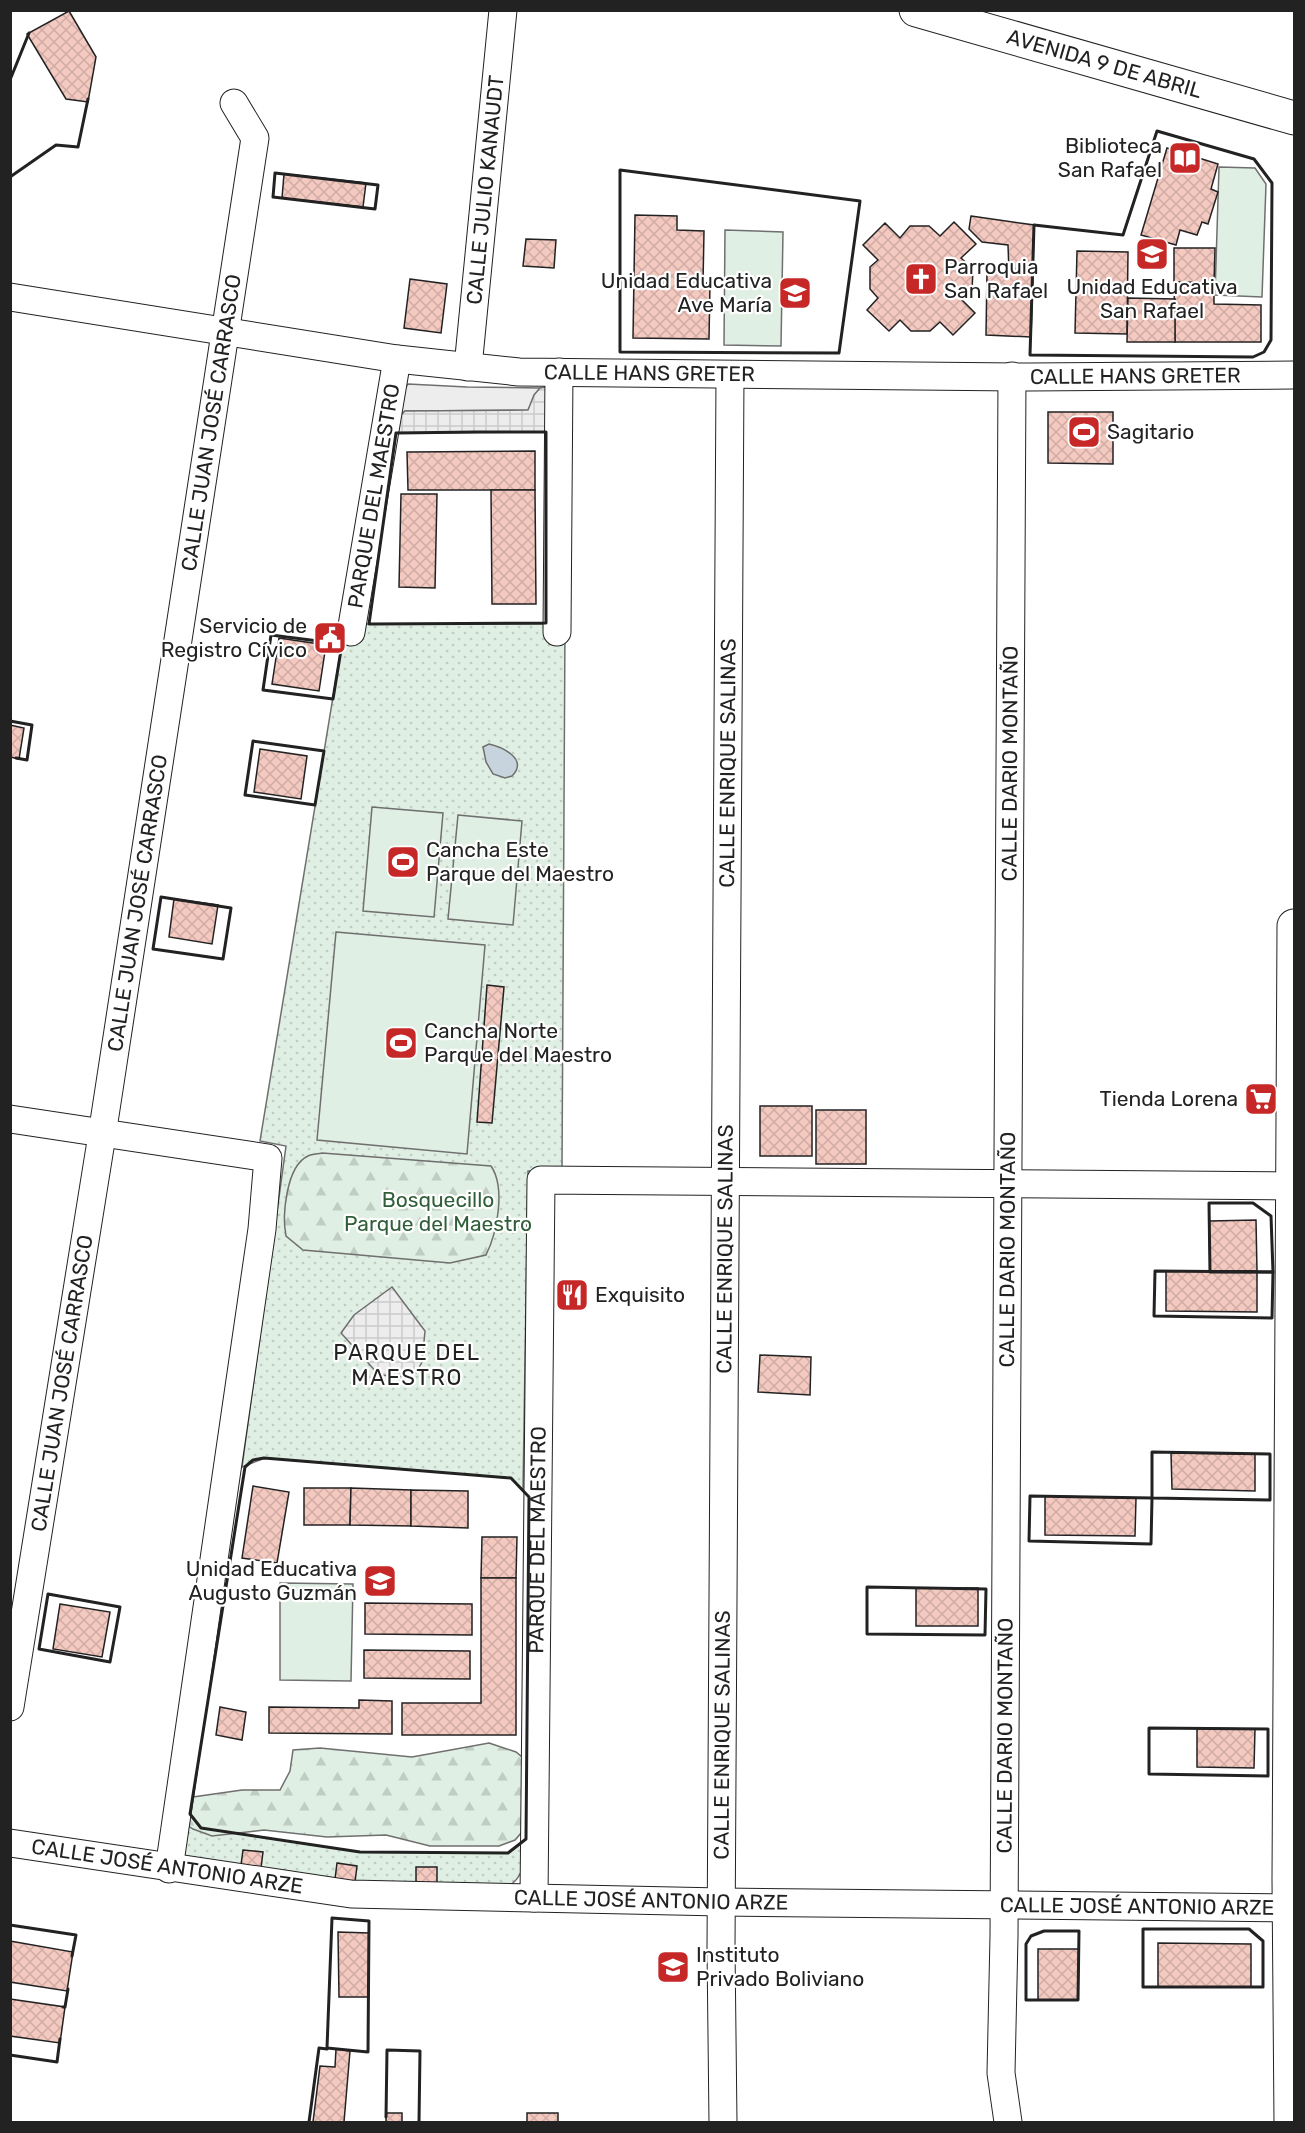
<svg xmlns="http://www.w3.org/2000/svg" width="1305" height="2133" font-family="Rubik,sans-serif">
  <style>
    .green { fill: url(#green-dots); stroke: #6f6f6f; stroke-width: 1.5 }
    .forest { fill: url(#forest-firs); stroke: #6f6f6f; stroke-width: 1.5 }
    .pitch { fill: #e0efe3; stroke: #6f6f6f; stroke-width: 1.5 }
    .parking { fill: #ededed; stroke: #6f6f6f; stroke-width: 1.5 }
    .plaza { fill: url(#plaza-grid); stroke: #6f6f6f; stroke-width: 1.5 }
    .water { fill: #c7d3dd; stroke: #6f6f6f; stroke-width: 1.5 }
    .building { fill: url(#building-cross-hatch); stroke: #222; stroke-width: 1.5 }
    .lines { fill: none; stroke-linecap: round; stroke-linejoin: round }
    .minor-casing { stroke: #222; stroke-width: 29 }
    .major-casing { stroke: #222; stroke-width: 35 }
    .minor { stroke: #fff; stroke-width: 27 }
    .major { stroke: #fff; stroke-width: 33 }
    .wall { stroke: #222; stroke-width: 3 }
    .labels { text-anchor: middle; stroke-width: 4.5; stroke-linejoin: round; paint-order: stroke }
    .street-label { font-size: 21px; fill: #222; stroke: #fff }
    .poi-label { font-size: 21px; fill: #222; stroke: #fff; text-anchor: start }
    .park-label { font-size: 21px; fill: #2f5e38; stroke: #fff }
    .neighbourhood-label { font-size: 22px; letter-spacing: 1.5px; fill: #222; stroke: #fff }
  </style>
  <defs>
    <pattern id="green-dots" width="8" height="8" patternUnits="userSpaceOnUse" patternTransform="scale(1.5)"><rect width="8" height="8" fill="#e0efe3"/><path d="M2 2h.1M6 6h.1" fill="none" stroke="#c0cdc2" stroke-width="1.8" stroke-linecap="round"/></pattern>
    <pattern id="forest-firs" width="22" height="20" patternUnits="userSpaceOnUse" patternTransform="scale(1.5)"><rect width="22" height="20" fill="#e0efe3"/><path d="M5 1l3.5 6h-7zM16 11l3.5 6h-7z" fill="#c0cdc2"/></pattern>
    <pattern id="plaza-grid" width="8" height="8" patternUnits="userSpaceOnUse" patternTransform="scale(1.5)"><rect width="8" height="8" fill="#ededed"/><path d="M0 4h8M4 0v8" fill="none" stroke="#cbcbcb"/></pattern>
    <pattern id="building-cross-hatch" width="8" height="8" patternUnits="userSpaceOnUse" patternTransform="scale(1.5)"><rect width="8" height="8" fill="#f3c9c0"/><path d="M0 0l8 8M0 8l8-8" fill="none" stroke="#d0aca5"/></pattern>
  </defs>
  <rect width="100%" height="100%" fill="#fff"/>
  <g class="green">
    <path d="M345,624H565L562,1170L528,1171L523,1490L510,1478L265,1458L242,1467L286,1146L260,1141Z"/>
    <path d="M190,1814L202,1828L360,1852L508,1853L526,1839C524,1861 526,1878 504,1889L368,1888L188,1862L181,1853Z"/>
  </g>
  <g class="forest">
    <path d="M322,1153L491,1166C506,1188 497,1233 486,1255L450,1263L303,1250L286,1236C282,1216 286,1166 308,1156C312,1154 318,1154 322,1153Z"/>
    <path d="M489,1743L516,1752L543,1774L540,1811L515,1840L499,1846H430L386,1835L327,1837L264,1830L212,1836L193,1829L169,1813L172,1800L242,1790H280L290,1771L293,1750L320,1748L412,1757Z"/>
  </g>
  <g class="pitch">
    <path d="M1219,167L1255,168L1266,184L1262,297L1215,295Z"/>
    <path d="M725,230L783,232L781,346L724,345Z"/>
    <path d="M372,807L443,813L434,917L363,911Z"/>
    <path d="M458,815L522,821L513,925L448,919Z"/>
    <path d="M336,932L485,945L467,1154L317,1140Z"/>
    <path d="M280,1583L353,1584L351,1681L280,1680Z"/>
  </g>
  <path class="parking" d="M408,384L467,387L540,388L528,410L405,411L400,416L403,391Z"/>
  <g class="plaza">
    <path d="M546,387V432L396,433L400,416L405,411L528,410L534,395L540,388Z"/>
    <path d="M392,1287L425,1331L422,1362L416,1373L409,1377L379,1375L341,1333L354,1315Z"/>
  </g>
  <path class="water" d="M489,744C502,747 529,759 512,776L505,778L493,774L486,762L483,747Z"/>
  <g class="building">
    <path d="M69,11L96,57L88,102L66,99L27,34Z"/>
    <path d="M1167,148L1218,164L1211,189L1218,192L1208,224L1202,222L1197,235L1180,230L1176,245L1141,235Z"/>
    <path d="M284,174L366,183L363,207L282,198Z"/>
    <path d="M635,215L677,216V230L704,231L703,283H710L709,339L633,338Z"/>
    <path d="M971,216L1034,225L1033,273L1009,272L1008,245L982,242L969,229Z"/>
    <path d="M954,222L976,244L961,258L973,269L972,290L962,300L975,313L953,335L940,322L930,331H911L900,320L889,331L867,310L878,298L870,289V267L878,260L863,245L885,223L900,238L910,226H929L940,236Z"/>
    <path d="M526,239L556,240L554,268L523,266Z"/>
    <path d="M1174,248H1215L1214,283L1174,282Z"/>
    <path d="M1077,251L1128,252L1127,334L1075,333Z"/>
    <path d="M987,271L1033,273L1031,337L986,335Z"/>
    <path d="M410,279L447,284L441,333L404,328Z"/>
    <path d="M1174,282L1214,283V304L1261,305V342H1175Z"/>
    <path d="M1128,298L1175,299V342H1127Z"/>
    <path d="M1048,412H1113V464L1048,463Z"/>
    <path d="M535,451V490H408L407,452Z"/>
    <path d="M491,490H535L536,604H492Z"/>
    <path d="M401,494H437L435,588L399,587Z"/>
    <path d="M279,638L326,645L319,691L272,684Z"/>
    <path d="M10,725L24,728L19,759L10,757Z"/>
    <path d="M260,749L307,756L301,799L254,792Z"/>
    <path d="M174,899L218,905L212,944L169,937Z"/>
    <path d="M487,985L504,987L492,1123L477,1122Z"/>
    <rect x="760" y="1106" width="52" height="50"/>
    <rect x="816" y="1110" width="50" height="54"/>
    <path d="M1256,1220L1257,1271L1210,1272L1209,1221Z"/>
    <path d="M1166,1271H1257V1312L1166,1311Z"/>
    <path d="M760,1355L811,1357L810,1395L758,1392Z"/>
    <path d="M1171,1453L1255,1454V1491L1172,1489Z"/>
    <path d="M253,1486L289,1492L277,1563L242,1558Z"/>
    <path d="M304,1488H351L350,1525H304Z"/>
    <path d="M351,1488L411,1490V1526L350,1525Z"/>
    <path d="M411,1490L468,1491V1528L411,1526Z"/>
    <path d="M1045,1496L1136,1498L1135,1536L1045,1535Z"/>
    <path d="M482,1537H517L516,1578H481Z"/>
    <path d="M481,1578H516V1735H402V1703H481Z"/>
    <rect x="916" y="1588" width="62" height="38"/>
    <path d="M365,1603L472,1604V1635L365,1634Z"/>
    <path d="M60,1604L110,1612L102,1657L53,1649Z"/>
    <path d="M364,1650L470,1651V1679L364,1678Z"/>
    <path d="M359,1700L392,1701V1734L269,1733V1707L359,1708Z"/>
    <path d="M220,1707L246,1712L242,1740L216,1735Z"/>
    <path d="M1197,1728L1255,1729L1254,1768L1197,1767Z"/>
    <path d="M243,1850L263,1852L261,1868L241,1865Z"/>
    <path d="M337,1863L357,1866L355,1882L335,1879Z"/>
    <rect x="416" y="1867" width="21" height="16"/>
    <path d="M338,1932L369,1933V1997H339Z"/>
    <path d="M10,1941L73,1952L67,1991L10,1982Z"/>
    <path d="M1158,1943L1251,1944V1987H1158Z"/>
    <path d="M1038,1949H1079L1078,2000H1038Z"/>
    <path d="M10,1999L65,2007L60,2043L10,2036Z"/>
    <path d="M336,2049L350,2051L344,2122H313L320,2066L335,2067Z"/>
    <rect x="386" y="2113" width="16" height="9"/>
    <rect x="527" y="2113" width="31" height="9"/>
  </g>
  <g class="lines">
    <g class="minor-casing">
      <g id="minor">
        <path id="s1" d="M10,297L397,359L519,372L1028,377L1294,375"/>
        <path id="s2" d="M468,367L503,10"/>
        <path id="s3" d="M351,632L397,359"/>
        <path d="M557,632L559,372"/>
        <path d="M10,1119L268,1158L262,1229L169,1869"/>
        <path id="s4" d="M10,1707L102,1135L255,138L234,103"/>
        <path id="s5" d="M10,1843L351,1894L721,1902L1294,1908"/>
        <path id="s6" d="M534,1898L541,1180L1294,1186"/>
        <path id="s7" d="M723,2122L721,1949L730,375"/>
        <path id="s8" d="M1008,2122L1001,2073L1004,1936L1012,376"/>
      </g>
    </g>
    <g class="major-casing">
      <g id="major">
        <path id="s9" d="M916,10L1294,118"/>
        <path d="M1291,2122L1289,1880L1294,926"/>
      </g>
    </g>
    <use href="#minor" class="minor"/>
    <use href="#major" class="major"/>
    <g class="wall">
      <path d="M10,80L29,33"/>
      <path d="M1157,131L1254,159L1272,183L1271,340L1264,352L1253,357L1030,355L1034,225L1123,235Z"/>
      <path d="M620,170L860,201L839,353L620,352Z"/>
      <path d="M275,173L378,185L375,209L273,197Z"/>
      <path d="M10,177L56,145L78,147L88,99"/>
      <path d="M477,432H546V623L369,624L396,433Z"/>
      <path d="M271,635L342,644L333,699L263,690Z"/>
      <path d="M10,721L32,725L27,760L16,758"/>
      <path d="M253,741L324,751L315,805L245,795Z"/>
      <path d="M161,897L231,908L223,959L153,949Z"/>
      <path d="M1209,1203H1253L1271,1216L1273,1272H1210Z"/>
      <path d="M1155,1271L1273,1272L1272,1318L1154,1316Z"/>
      <path d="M1152,1452L1270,1454V1500L1152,1498Z"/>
      <path d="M264,1458L511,1478L529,1497L526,1839L508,1853L360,1852L201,1828L190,1814L245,1467L253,1460Z"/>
      <path d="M1030,1496L1152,1498L1151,1544L1029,1541Z"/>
      <path d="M867,1587L986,1589L985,1635L867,1634Z"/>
      <path d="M48,1594L120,1607L110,1662L39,1649Z"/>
      <path d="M1149,1728L1268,1729V1776L1149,1774Z"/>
      <path d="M332,1918L369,1921L368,2052L327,2048Z"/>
      <path d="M10,1925L76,1935L72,1956"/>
      <path d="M1143,1929H1249L1263,1941V1987H1143Z"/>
      <path d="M1044,1931H1079L1078,2000H1026V1944L1031,1936Z"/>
      <path d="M63,2007H65L68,1989"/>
      <path d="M10,2055L57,2062L60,2039"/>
      <path d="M386,2117L387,2050L420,2051L419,2122"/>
      <path d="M309,2122L319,2048L327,2049"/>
    </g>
  </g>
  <defs>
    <g id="library-square" transform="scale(1.725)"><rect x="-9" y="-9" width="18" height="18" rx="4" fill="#c62828" stroke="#fff"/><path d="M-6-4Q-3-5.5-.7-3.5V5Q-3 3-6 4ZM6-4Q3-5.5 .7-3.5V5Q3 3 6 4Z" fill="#fff"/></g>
    <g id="school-square" transform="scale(1.725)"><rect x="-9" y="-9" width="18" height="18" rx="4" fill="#c62828" stroke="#fff"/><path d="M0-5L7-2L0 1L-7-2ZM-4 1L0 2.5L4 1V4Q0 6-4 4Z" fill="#fff"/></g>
    <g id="church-square" transform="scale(1.725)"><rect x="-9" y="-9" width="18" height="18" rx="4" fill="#c62828" stroke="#fff"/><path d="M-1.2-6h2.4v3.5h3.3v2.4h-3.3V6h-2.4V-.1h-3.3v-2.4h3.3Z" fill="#fff"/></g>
    <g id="stadium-square" transform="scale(1.725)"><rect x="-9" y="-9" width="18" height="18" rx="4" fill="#c62828" stroke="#fff"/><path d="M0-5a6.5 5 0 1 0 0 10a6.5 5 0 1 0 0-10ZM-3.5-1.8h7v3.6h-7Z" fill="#fff"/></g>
    <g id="civic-square" transform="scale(1.725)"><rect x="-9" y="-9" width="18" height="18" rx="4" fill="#c62828" stroke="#fff"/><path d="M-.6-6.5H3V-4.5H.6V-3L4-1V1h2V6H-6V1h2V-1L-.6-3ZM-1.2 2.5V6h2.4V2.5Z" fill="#fff"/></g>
    <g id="supermarket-square" transform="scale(1.725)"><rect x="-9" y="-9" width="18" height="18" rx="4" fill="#c62828" stroke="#fff"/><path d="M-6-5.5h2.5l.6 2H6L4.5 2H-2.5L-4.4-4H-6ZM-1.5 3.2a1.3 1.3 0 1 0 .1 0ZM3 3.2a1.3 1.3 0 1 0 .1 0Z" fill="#fff"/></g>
    <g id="restaurant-square" transform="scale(1.725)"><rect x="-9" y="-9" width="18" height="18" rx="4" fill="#c62828" stroke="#fff"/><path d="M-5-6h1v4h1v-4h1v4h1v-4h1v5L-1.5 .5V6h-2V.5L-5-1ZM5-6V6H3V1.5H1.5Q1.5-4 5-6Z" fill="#fff"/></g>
  </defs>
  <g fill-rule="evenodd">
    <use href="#library-square" x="1185" y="158"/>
    <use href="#school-square" x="1152" y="254"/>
    <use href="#church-square" x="921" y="279"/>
    <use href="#school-square" x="795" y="293"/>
    <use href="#stadium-square" x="1084" y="432"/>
    <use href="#civic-square" x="330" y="638"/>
    <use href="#stadium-square" x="403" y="862"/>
    <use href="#stadium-square" x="401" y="1043"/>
    <use href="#supermarket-square" x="1261" y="1099"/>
    <use href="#restaurant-square" x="572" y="1295"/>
    <use href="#school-square" x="380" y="1581"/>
    <use href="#school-square" x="673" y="1967"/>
  </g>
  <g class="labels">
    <g class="street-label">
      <text dy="7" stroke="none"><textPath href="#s9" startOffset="196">AVENIDA 9 DE ABRIL</textPath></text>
      <text dy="7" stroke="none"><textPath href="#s2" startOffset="178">CALLE JULIO KANAUDT</textPath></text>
      <text dy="7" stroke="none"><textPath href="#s1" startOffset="645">CALLE HANS GRETER</textPath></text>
      <text dy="7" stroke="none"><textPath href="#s1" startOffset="1131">CALLE HANS GRETER</textPath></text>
      <text dy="7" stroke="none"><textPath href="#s4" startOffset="1300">CALLE JUAN JOSÉ CARRASCO</textPath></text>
      <text dy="7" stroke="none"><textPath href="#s3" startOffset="138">PARQUE DEL MAESTRO</textPath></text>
      <text dy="7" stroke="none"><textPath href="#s7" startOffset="1359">CALLE ENRIQUE SALINAS</textPath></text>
      <text dy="7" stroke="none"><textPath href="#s8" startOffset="1359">CALLE DARIO MONTAÑO</textPath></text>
      <text dy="7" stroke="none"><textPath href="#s4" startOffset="814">CALLE JUAN JOSÉ CARRASCO</textPath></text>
      <text dy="7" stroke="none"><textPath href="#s7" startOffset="873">CALLE ENRIQUE SALINAS</textPath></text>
      <text dy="7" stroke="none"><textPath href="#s8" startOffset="873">CALLE DARIO MONTAÑO</textPath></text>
      <text dy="7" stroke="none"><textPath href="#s4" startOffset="328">CALLE JUAN JOSÉ CARRASCO</textPath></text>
      <text dy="7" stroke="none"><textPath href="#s6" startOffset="358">PARQUE DEL MAESTRO</textPath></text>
      <text dy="7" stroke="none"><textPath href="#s7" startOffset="387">CALLE ENRIQUE SALINAS</textPath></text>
      <text dy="7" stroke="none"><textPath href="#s8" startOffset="387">CALLE DARIO MONTAÑO</textPath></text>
      <text dy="7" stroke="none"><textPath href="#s5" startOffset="159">CALLE JOSÉ ANTONIO ARZE</textPath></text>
      <text dy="7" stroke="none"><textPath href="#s5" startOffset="645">CALLE JOSÉ ANTONIO ARZE</textPath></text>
      <text dy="7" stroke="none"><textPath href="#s5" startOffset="1131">CALLE JOSÉ ANTONIO ARZE</textPath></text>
    </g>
    <g class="poi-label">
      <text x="1162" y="153" text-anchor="end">Biblioteca<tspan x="1162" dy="24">San Rafael</tspan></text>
      <text x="944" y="274">Parroquia<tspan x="944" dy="24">San Rafael</tspan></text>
      <text x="772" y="288" text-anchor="end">Unidad Educativa<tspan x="772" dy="24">Ave María</tspan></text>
      <text x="1152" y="294" text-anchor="middle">Unidad Educativa<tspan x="1152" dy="24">San Rafael</tspan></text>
      <text x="1107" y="439">Sagitario</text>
      <text x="307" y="633" text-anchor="end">Servicio de<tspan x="307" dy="24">Registro Cívico</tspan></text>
      <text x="426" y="857">Cancha Este<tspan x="426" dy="24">Parque del Maestro</tspan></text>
      <text x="424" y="1038">Cancha Norte<tspan x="424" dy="24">Parque del Maestro</tspan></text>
      <text x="1238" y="1106" text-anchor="end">Tienda Lorena</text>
      <text x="595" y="1302">Exquisito</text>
      <text x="357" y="1576" text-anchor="end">Unidad Educativa<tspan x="357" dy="24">Augusto Guzmán</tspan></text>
      <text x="696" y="1962">Instituto<tspan x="696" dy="24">Privado Boliviano</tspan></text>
    </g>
    <g class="park-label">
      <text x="438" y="1207">Bosquecillo<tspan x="438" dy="24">Parque del Maestro</tspan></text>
    </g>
    <g class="neighbourhood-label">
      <text x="407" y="1360">PARQUE DEL<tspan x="407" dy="25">MAESTRO</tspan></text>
    </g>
  </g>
  <rect width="1305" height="2133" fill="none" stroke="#222222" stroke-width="24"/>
</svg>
